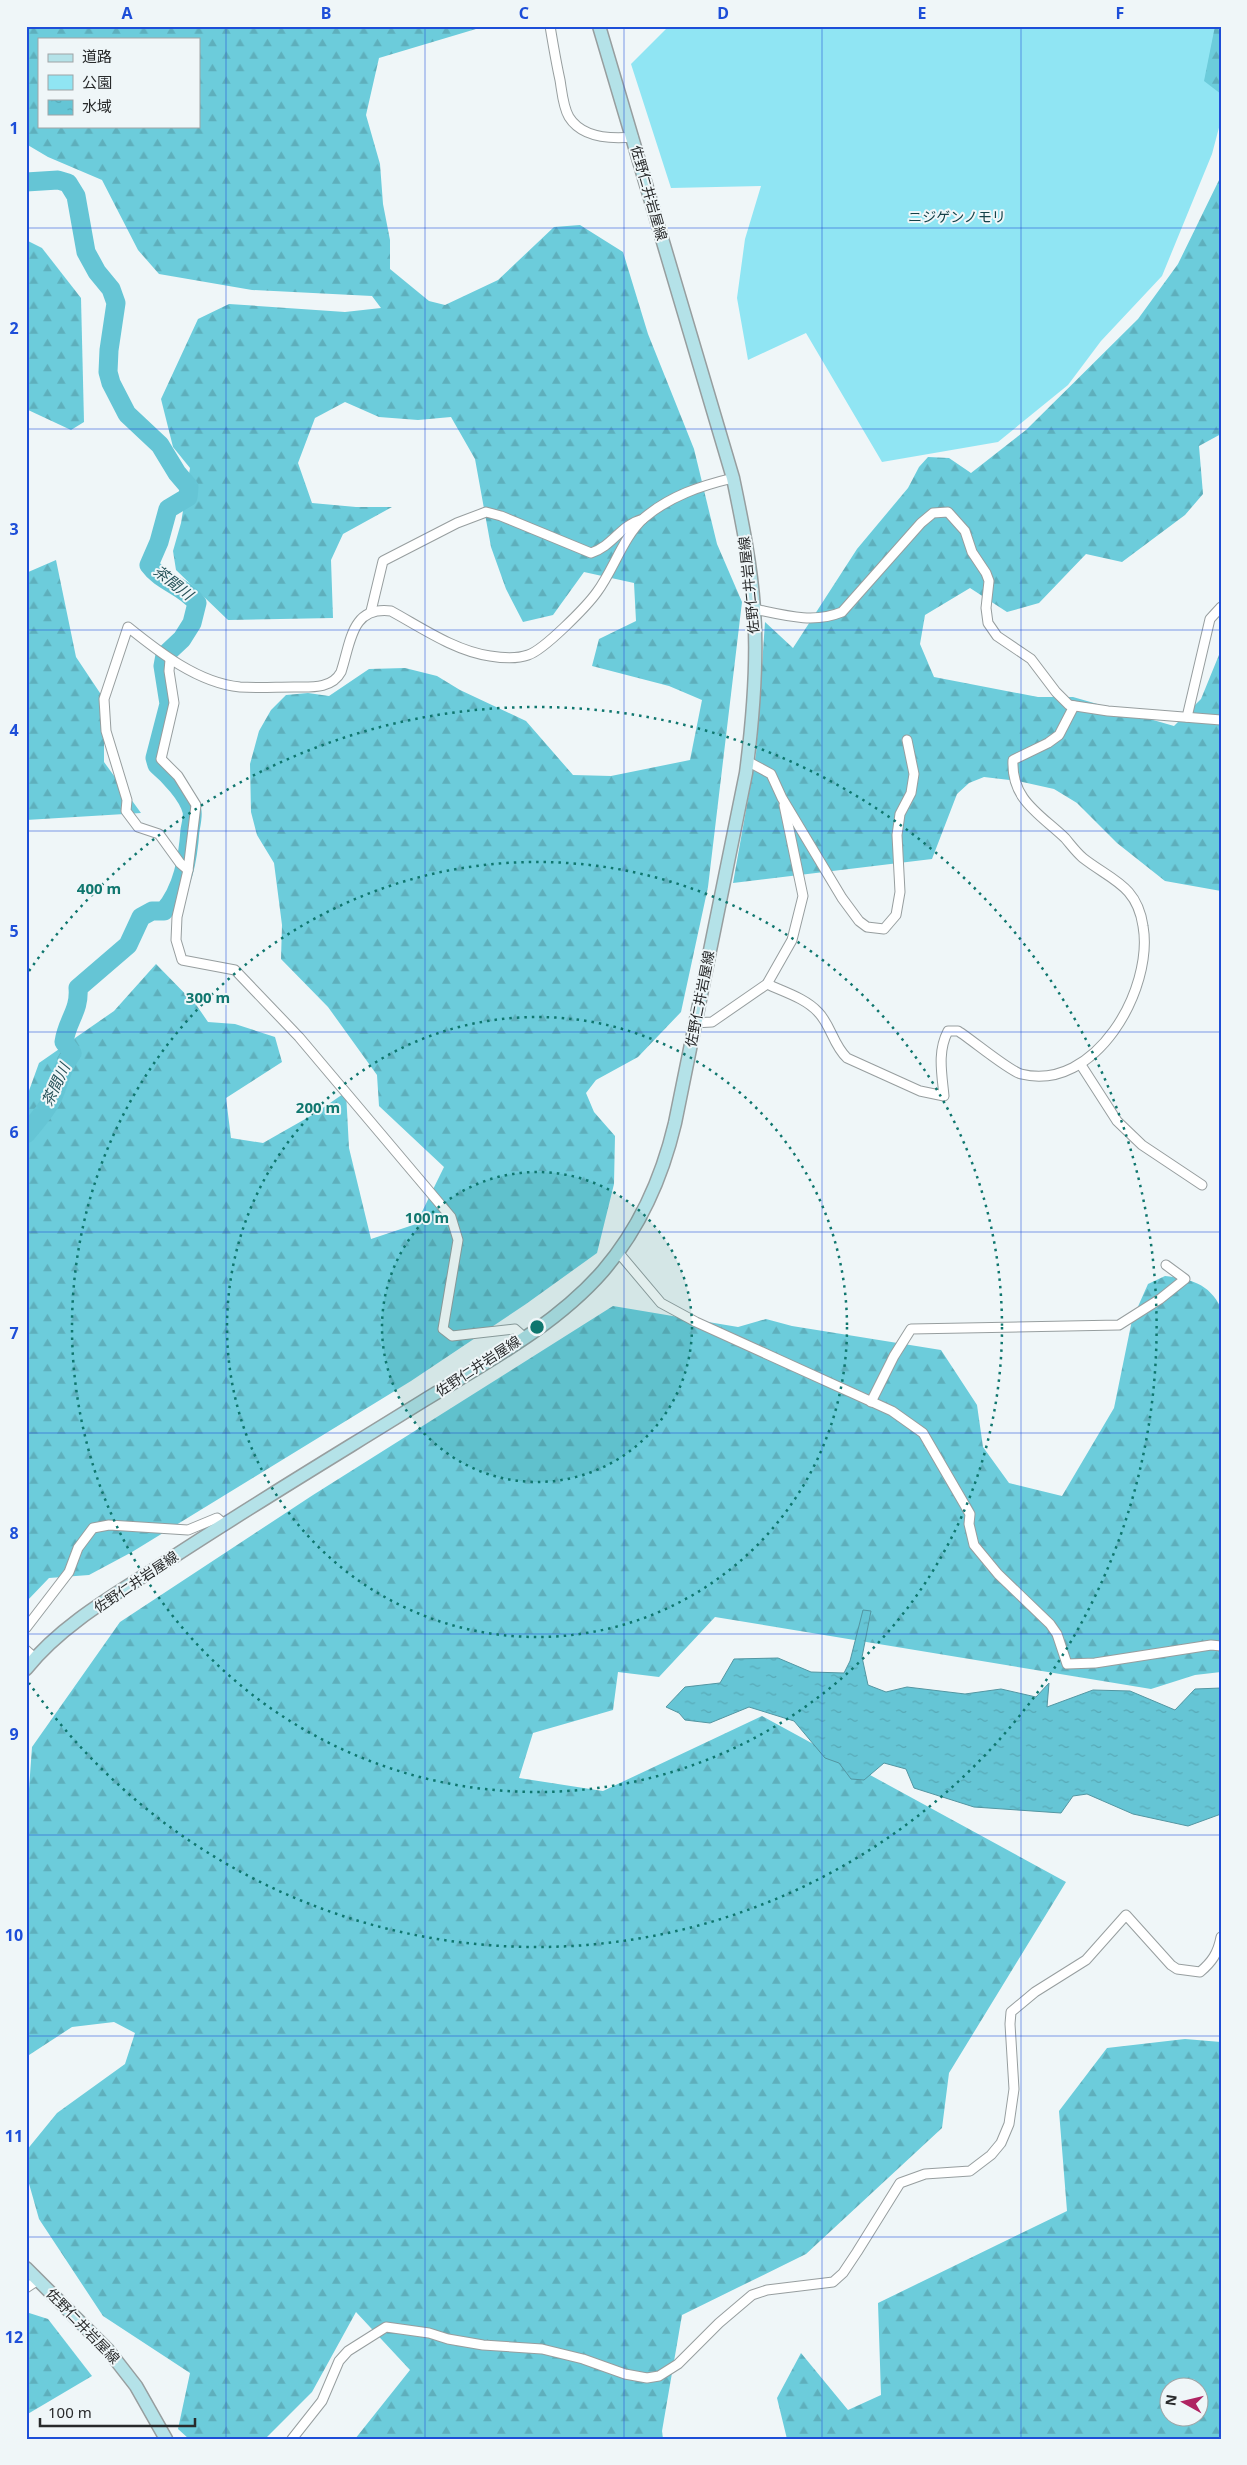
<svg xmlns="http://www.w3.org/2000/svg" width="1247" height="2465" font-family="'Noto Sans','Noto Sans JP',sans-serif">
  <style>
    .green { fill: #90e5f3 }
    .forest { fill: url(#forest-firs); fill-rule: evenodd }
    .water { fill: url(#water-ripples); stroke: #5396a2 }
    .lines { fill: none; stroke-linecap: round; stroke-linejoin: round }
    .river { stroke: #65c5d5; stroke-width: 19 }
    .minor-casing { stroke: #979e9f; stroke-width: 11 }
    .secondary-casing { stroke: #979e9f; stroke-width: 15 }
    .minor { stroke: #fff; stroke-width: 9 }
    .secondary { stroke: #b4e2e8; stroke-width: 12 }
    .grid { fill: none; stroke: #1d4ed8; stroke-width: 1; stroke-opacity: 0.55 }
    .ring { fill: none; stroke: #0f766e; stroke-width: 2.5; stroke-dasharray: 2.5 5 }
    .labels { text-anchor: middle; stroke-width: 4; stroke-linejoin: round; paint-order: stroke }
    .street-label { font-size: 14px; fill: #282a2b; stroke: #eff6f8 }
    .park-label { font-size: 14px; fill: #144148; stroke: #eff6f8 }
    .water-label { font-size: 15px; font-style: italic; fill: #265158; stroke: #eff6f8 }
    .centre { fill: #0f766e; stroke: #eff6f8; stroke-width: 2.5 }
    .ring-label { font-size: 15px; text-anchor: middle; font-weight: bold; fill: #0f766e; stroke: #eff6f8; stroke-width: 4; stroke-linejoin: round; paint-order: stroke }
    .neatline { fill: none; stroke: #1d4ed8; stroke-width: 2 }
    .grid-label { font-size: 16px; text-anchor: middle; font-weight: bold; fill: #1d4ed8 }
  </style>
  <defs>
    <pattern id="forest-firs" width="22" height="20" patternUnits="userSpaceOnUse" patternTransform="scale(1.25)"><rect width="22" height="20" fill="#6cccdb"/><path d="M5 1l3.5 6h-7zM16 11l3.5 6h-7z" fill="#5eafbc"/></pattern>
    <pattern id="water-ripples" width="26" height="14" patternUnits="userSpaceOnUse" patternTransform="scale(1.25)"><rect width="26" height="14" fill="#65c5d5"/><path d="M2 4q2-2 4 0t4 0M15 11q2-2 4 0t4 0" fill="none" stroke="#58a9b7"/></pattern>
  </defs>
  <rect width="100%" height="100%" fill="#eff6f8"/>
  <path class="green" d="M669,26H1221V120L1212,154L1162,276L1101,341L1068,385L998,442L882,462L806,333L748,360L737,298L745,239L761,186L671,188L631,64Z"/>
  <g class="forest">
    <path d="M26,26H486L379,58L366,115L380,164L383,204L390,240V269L429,301L445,305L498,280L554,227L580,225L623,252L648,334L694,449L717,544L742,602L708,887L681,1012L638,1057L596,1080L586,1093L594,1112L615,1136L614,1184L597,1253L526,1304L411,1381L132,1552L89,1575L49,1578L26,1602V1099L39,1063L114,1011L156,964L197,1006L208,1022L235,1024L275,1037L282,1062L226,1098L231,1138L263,1143L314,1114L346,1092L349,1148L371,1239L416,1224L444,1167L379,1106L377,1075L328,1007L281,959L282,925L274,863L257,835L251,812L250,764L259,731L271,710L286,695L308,693L329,696L369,669L405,668L437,676L460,690L526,721L573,775L611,776L690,760L702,700L669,686L592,666L599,639L636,621L634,583L584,572L553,615L523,622L506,589L491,547L475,459L451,417L418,420L379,417L345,402L315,418L298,463L312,503L356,507H392L343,534L331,560L333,618L228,620L176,570L173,551L181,523L190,468L173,447L161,399L198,319L229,304L345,312L381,308L372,296L252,290L159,274L138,250L102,180L48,157L26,144ZM39,39H199V126H39Z"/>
    <path d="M1215,26H1221V94L1204,81Z"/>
    <path d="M1221,176V434L1199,446L1203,494L1185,515L1122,562L1086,554L1039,603L1007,612L970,588L925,615L920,644L934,677L1038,697H1073L1174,726L1201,699L1221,650V891L1165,881L1117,843L1077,803L1054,789L1018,781L984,777L969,783L957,794L932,859L733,883L756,754L765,622L793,648L857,549L908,488L919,467L928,457L949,458L971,473L1026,430L1138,319L1178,264Z"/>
    <path d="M26,240L42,248L81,298L84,422L71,430L26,409Z"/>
    <path d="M56,560L76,657L104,699V762L141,813L26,820V573Z"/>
    <path d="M1165,1276C1190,1279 1209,1283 1221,1308V1672L1195,1675L1151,1689L715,1617L659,1677L618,1672L613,1710L533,1733L519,1778L603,1791L762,1716L1066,1882L949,2073L942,2128L806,2254L682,2315L662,2431L663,2439H355L410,2370L356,2312L312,2392L265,2439H189L178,2429L190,2373L103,2316L39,2219L26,2173V2151L57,2113L125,2064L135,2033L114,2022L72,2027L26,2057V1831L32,1747L120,1622L313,1495L613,1306L738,1327L766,1319L792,1326L941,1350L977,1405L983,1447L1009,1483L1062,1496L1114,1408L1132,1320L1148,1284Z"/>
    <path d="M1185,2039L1221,2042V2439H787L777,2398L801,2353L848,2410L881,2395L878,2303L1067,2211L1059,2111L1107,2048ZM1170,2388H1200V2418H1170Z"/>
    <path d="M26,2312L48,2319L92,2376L26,2415Z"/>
  </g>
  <path class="water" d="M863,1610L871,1611L862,1657L868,1685L886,1692L907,1687L965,1694L1001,1689L1036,1697L1049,1683L1047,1707L1093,1690L1130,1691L1175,1710L1195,1689L1221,1688V1814L1188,1826L1133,1814L1087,1794L1073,1796L1061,1813L974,1807L914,1788L906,1769L884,1763L864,1780L851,1779L839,1763L825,1758L794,1721L749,1707L710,1723L685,1720L679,1713L666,1707L685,1687L720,1683L734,1659L778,1658L811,1672L844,1673L850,1661Z"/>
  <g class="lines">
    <path class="river" d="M26,182L58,180L68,183L76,196L86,252L97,272L111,289L116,303L109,350L108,372L111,383L127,414L160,445L177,473L189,487L188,497L168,509L159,542L149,565C161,582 184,586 197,603L192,623L182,639L165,655L163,666L169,704L155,758L157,765C169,775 188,795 192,811C193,816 191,825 190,830C188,858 183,889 164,911H152L141,917L128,945L78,988C80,1011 67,1020 64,1042L72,1053C60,1070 61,1080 52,1099C46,1111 35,1123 26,1134"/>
    <g class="minor-casing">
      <g id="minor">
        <path d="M550,26C553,44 556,62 560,80C562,92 563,107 569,117C582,138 612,139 633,137"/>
        <path d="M754,609C783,615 813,624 842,612L921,523L933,513L948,512L965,531L972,552L986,573L989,581L986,608L988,623L997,636L1031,659L1056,692L1069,705L1108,711L1221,720"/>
        <path d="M371,611L383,561L457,523L486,512L501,516L591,553C613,546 620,525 643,519"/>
        <path d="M170,660L169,671L174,703L161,759L178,776L196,805L188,870L177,917L176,940L182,960L235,970L299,1037L451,1217L458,1240L443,1329L452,1336L515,1329L524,1337"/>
        <path d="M1187,717L1210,619L1221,607"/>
        <path d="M747,761L771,774L782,798L842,898L859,921L867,927L884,929L896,915L900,892L897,835L900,814L911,793L914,774L907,740"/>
        <path d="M188,870L180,863L159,834L138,827L126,811L127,800L106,731L104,699L128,627C159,652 198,683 240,687C258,688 276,687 294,687C311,687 332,689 341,672C351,642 351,606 391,611C422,628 455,651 490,656C502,658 517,659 528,655C544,650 587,606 597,592C614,569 623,537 644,518C670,496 700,486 733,478"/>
        <path d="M767,984C784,992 805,998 818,1012C831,1025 833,1045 847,1058L920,1091L944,1096C942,1074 937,1052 948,1031H958C971,1039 1009,1071 1021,1074C1095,1093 1154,989 1143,926C1137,885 1111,880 1083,858C1076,852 1071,845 1065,838C1040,814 1011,800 1013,760L1048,743L1059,735L1074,706"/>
        <path d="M694,1023L712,1022L767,984L792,940L803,896L784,805"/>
        <path d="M1081,1065L1117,1121L1142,1145L1202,1185"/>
        <path d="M618,1252L661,1303L696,1322L892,1411L923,1433L970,1514L969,1524L974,1545L998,1574L1050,1624L1057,1634L1067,1664L1095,1663L1211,1645L1221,1646"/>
        <path d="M871,1402L894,1356L911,1329L1119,1325L1160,1299L1185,1279L1166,1265"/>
        <path d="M26,1628L69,1572L78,1548L93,1528L109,1525L188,1530L217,1518L224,1524"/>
        <path d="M26,1650L35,1658"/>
        <path d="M26,2288L38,2280"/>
        <path d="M292,2439L322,2401L339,2361L348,2351L386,2327L429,2333L448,2339L483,2345L542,2349L583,2359L625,2374L647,2378L659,2376L678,2364L719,2323L752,2295L767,2290L833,2282L843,2273L857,2252L900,2183L925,2174L970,2171L991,2155L1001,2143L1009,2124L1014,2089L1010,2024L1011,2012L1035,1992L1086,1960L1126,1915L1171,1965L1177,1969L1200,1972C1212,1962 1218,1953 1221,1937"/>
      </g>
    </g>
    <g class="secondary-casing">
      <g id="secondary">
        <path d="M26,1669C62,1624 116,1594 164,1563C249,1507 336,1455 423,1401C485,1363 555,1326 603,1271C640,1228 662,1178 675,1123L746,773C753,719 758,664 754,609C751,565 742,521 733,478L599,26"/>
        <path d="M26,2268L108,2350L136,2386L166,2439"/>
      </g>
    </g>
    <use href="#minor" class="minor"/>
    <use href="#secondary" class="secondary"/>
  </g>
  <path class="grid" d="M226,26V2439M425,26V2439M624,26V2439M822,26V2439M1021,26V2439M26,228H1221M26,429H1221M26,630H1221M26,831H1221M26,1032H1221M26,1232H1221M26,1433H1221M26,1634H1221M26,1835H1221M26,2036H1221M26,2237H1221"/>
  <circle cx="537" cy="1327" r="155" fill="#0f766e" fill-opacity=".12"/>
  <g class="ring">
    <circle cx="537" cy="1327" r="155"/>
    <circle cx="537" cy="1327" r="310"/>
    <circle cx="537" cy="1327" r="465"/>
    <path d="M29 971A620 620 0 1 1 29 1683"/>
  </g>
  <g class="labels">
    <g class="street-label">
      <text transform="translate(649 193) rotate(74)" y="5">佐野仁井岩屋線</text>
      <text transform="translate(749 585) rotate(-96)" y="5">佐野仁井岩屋線</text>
      <text transform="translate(700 999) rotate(-79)" y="5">佐野仁井岩屋線</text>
      <text transform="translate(478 1366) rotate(-33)" y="5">佐野仁井岩屋線</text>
      <text transform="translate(136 1582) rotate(-34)" y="5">佐野仁井岩屋線</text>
      <text transform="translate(83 2326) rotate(46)" y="5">佐野仁井岩屋線</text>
    </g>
    <g class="park-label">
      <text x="957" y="222">ニジゲンノモリ</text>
    </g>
    <g class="water-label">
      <text transform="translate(173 583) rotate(38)" y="5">茶間川</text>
      <text transform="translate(56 1085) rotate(-65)" y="5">茶間川</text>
    </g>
  </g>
  <circle cx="537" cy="1327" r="8" class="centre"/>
  <g class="ring-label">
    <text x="99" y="894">400 m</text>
    <text x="208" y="1003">300 m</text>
    <text x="318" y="1113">200 m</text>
    <text x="427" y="1223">100 m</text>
  </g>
  <rect width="1247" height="2465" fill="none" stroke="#eff6f8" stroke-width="55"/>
  <rect x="38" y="38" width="162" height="90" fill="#eff6f8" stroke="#9fa4a6"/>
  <rect x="48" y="54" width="25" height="8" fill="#b4e2e8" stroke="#9fa4a6"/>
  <text x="82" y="62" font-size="15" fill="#282a2b">道路</text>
  <rect x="48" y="75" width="25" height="15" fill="#90e5f3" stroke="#9fa4a6"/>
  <text x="82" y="88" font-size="15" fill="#282a2b">公園</text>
  <rect x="48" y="100" width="25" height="15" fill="url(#water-ripples)" stroke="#9fa4a6"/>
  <text x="82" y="112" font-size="15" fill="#282a2b">水域</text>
  <g transform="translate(1184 2402) rotate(278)"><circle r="24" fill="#eff6f8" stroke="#9fa4a6"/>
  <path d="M0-4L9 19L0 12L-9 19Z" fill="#af2462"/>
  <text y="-8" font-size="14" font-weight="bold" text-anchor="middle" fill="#282a2b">N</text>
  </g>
  <path d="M40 2418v8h155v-8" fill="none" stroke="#282a2b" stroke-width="2.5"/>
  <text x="48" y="2418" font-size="15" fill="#282a2b" stroke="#eff6f8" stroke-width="4" paint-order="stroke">100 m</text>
  <rect x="28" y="28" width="1192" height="2410" class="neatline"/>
  <g class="grid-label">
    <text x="127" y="19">A</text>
    <text x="326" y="19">B</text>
    <text x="524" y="19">C</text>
    <text x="723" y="19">D</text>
    <text x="922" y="19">E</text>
    <text x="1120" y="19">F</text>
    <text x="14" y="134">1</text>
    <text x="14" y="334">2</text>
    <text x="14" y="535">3</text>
    <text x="14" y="736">4</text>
    <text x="14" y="937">5</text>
    <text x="14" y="1138">6</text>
    <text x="14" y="1339">7</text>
    <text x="14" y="1539">8</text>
    <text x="14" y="1740">9</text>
    <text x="14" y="1941">10</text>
    <text x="14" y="2142">11</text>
    <text x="14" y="2343">12</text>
  </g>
</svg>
